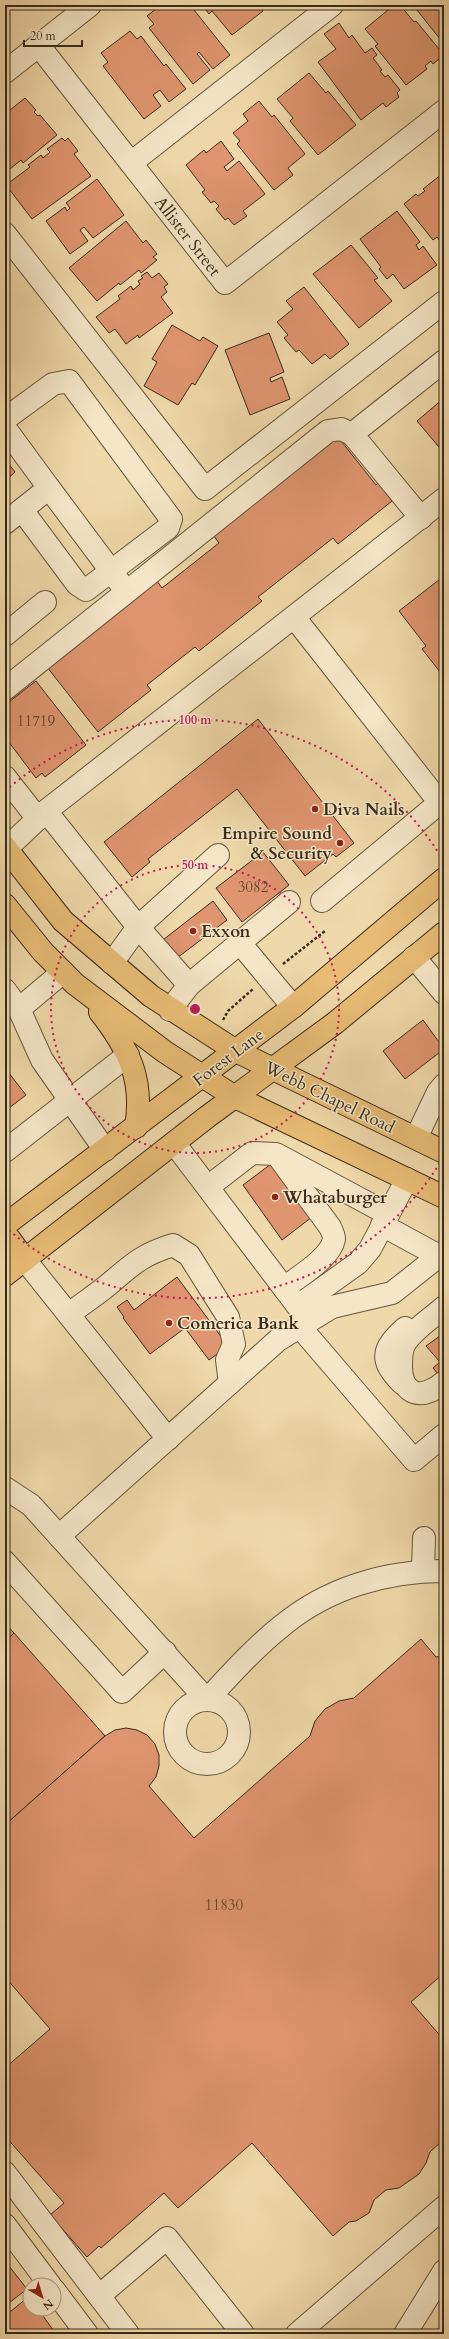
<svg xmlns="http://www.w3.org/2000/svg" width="449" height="2339" font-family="Cardo,serif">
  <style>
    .building { fill: #df956f; stroke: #382b19 }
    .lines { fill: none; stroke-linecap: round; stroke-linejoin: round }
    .minor-casing { stroke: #66563d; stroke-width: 24 }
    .major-casing { stroke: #382b19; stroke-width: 24 }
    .path { stroke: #382b19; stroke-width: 2.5; stroke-dasharray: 3 2; stroke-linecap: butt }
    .minor { stroke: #f5e6c7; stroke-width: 22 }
    .major { stroke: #e8bc74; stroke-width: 22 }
    .ring { fill: none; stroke: #c2185b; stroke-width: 2; stroke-dasharray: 2 4 }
    .poi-dot { fill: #8f2418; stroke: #f5e6c7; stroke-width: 1.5 }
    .labels { text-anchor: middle; stroke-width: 3; stroke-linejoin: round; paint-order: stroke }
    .number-label { font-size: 15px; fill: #62462e }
    .street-label { font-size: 17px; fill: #382b19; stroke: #f5e6c7 }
    .poi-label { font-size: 17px; font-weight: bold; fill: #382b19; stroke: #f5e6c7; text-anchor: start }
    .centre { fill: #c2185b; stroke: #f5e6c7; stroke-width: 2 }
    .ring-label { font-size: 12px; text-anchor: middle; font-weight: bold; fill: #c2185b; stroke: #f5e6c7; stroke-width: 3; stroke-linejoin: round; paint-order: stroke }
  </style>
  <rect width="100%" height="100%" fill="#efd8a9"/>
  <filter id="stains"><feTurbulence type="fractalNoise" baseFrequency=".005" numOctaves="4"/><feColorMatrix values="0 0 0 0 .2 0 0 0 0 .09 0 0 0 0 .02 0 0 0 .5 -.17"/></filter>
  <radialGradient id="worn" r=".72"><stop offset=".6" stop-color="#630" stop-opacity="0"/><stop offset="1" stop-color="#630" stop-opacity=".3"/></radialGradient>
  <g class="building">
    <path d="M161,5H190L230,55L213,69L199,52L197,54L210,70L193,84L149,28L154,24L147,16Z"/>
    <path d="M202,5H258L263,11L232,35L212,11L209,14Z"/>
    <path d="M394,5H400L414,22L416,21L444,55L433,64L431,61L425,66L427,69L406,85L375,46L378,44L365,29Z"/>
    <path d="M413,5H444V44Z"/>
    <path d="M339,23L349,38L352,35L365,53L372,48L377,55L373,58L382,70L380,71L385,77L388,75L400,90L397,93L399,97L386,107L383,103L361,120L318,62L336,49L324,34Z"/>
    <path d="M130,31L137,39L141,36L164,66L166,64L186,89L169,102L160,90L153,95L161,106L144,119L103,66L108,62L101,53Z"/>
    <path d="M309,73L326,93L328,91L356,125L318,155L290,121L293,118L277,99Z"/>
    <path d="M25,98L36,110L34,112L38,116L40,115L57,135L23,163L21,160L5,173V114Z"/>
    <path d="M259,101L272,117L274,115L305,154L288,168L293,175L274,190L237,144L240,141L233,133L248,121L243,114Z"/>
    <path d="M62,138L65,141L68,138L78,151L74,154L91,176L32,219L6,185L30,167L28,165L41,155L43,158L50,152L47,149Z"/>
    <path d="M221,141L234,159L224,167L227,171L239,161L265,194L243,211L247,216L234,225L228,218L225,220L216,209L219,206L214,201L211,203L202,192L205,190L186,165L204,150L206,153Z"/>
    <path d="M442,174L444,177V246L437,237L433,240L404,204L416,194L418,196L425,191L423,189Z"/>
    <path d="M97,179L124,215L93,238L84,227L80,230L88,241L70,254L46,221L65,207L67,211L70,208L66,203Z"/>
    <path d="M397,211L420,242L416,245L419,250L423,246L437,265L404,289L393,274L387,279L379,269L381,267L360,239Z"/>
    <path d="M126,221L143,243L146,240L157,254L153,257L157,260L141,273L139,270L120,285L119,283L97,301L69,268Z"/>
    <path d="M351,245L378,278L374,280L392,301L359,328L313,274Z"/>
    <path d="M147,272L152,278L159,273L168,284L164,287L167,292L161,297L173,313L139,338L138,335L126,344L115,329L109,333L96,317L120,299L118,296L131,286L133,290L140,284L138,281L143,278L141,276Z"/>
    <path d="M304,287L349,344L330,359L325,354L312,364L299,350L296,352L284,338L288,335L277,322L293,309L286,301Z"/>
    <path d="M172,325L200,341L203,337L218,346L195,385L192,383L178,405L144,386L157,362L152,359Z"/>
    <path d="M269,333L284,372L270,378L271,382L282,377L290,399L250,415L225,350Z"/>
    <path d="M444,398V453L417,421Z"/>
    <path d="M338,437L376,485L378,483L392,501L338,544L333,538L258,597L262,601L199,651L195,647L147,685L151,690L98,732L47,667L157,581L162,588L219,543L213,535Z"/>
    <path d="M5,459L15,472L5,481Z"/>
    <path d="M444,576V677L422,649L426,646L399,611Z"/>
    <path d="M36,681L86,745L45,777L42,773L36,778L5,737V705Z"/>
    <path d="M258,719L354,843L336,857L333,854L305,876L237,789L148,859L150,862L132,877L104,842Z"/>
    <path d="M263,852L289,885L242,922L216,888Z"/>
    <path d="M213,901L227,920L173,961L159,943Z"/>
    <path d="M423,1020L444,1049L405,1079L383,1051Z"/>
    <path d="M5,1068L26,1095L5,1111Z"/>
    <path d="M271,1164L312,1217L282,1240L243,1185Z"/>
    <path d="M177,1277L228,1346L209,1360L185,1328L150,1354L123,1318L124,1317L117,1307L127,1300L134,1310Z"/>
    <path d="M444,1333V1372L439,1375L433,1368L440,1362L426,1346Z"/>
    <path d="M5,1623L14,1633L5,1642Z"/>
    <path d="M14,1633L105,1736L5,1825V1642Z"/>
    <path d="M421,1639L436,1657L444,1656V1973L411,2002L444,2040V2139L430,2152L426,2163L419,2174L399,2188L386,2190L374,2200L369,2213L356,2221L349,2222L333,2236L252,2143L178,2208L164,2193L101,2248L99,2246L87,2257L50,2215L64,2203L5,2136V2068L50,2029L5,1977V1825L105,1736L115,1730L126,1728L137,1730L147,1735L155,1744L159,1755V1766L156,1777L149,1786L194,1838L310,1736L315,1721L325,1709L339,1701L354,1698Z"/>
    <path d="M5,2261L27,2289L5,2306Z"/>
    <path d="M27,2298L30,2302V2309H38L56,2334H11L5,2327V2316Z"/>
  </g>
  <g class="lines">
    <g class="minor-casing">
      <g id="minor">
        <path d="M39,46L225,283L444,111"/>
        <path d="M5,72L90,5"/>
        <path d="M131,163L332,5"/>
        <path d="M5,234L205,489L444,302"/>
        <path d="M5,419L53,384L69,381L171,519L168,528L86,590L77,584L22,510"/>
        <path d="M5,428L49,488L5,523"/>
        <path d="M49,488L120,583"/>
        <path d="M421,518L352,434L444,361"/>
        <path d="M294,617L444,808"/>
        <path d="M5,635L45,602"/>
        <path d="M5,689L328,431L341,429L352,434"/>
        <path d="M5,777L38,819"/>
        <path d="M46,811L138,927L189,985"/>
        <path d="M6,849L46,811L444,499"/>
        <path d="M322,901L444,799"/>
        <path d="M240,943L293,1007"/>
        <path d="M414,957L444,993"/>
        <path d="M112,963L138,927L218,855"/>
        <path d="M5,990L19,1009L63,972"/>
        <path d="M19,1009L42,1060L105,1150"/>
        <path d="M170,1010L189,985L289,902"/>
        <path d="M416,1138L438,1092L444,1085"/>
        <path d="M174,1143L309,1321"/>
        <path d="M5,1151L128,1055"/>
        <path d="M280,1159L330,1227C332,1231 334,1236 334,1239C331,1258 298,1277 284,1288"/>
        <path d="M208,1187L252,1153L276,1154L388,1214"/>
        <path d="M382,1225L439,1256"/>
        <path d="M25,1260L168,1439"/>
        <path d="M298,1306L358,1263L370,1249L407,1179"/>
        <path d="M444,1307C432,1318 411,1331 404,1345C401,1351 401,1360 401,1367C402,1397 423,1400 444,1382"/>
        <path d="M69,1314C82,1304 96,1295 108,1285C133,1264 141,1255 173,1245L189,1255L228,1317L234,1344L227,1360L230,1383"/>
        <path d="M300,1327L414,1460L444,1435"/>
        <path d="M402,1383C379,1360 382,1349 405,1328"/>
        <path d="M5,1488L31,1505L207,1700C231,1674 255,1647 283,1625C328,1588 386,1571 444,1571"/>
        <path d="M59,1536L278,1340L332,1307L392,1293L444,1252"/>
        <path d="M5,1562L122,1692L165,1652"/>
        <path d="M423,1571L424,1538"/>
        <circle cx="207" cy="1732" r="32"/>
        <path d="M5,2173L128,2334"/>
        <path d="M5,2225L50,2285"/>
        <path d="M54,2290L87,2334"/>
        <path d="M99,2296L167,2238L243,2334"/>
        <path d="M297,2334L444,2207"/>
        <path d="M405,2334L444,2271"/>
      </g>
    </g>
    <g class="major-casing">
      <g id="major">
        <path d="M5,847L63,921L151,996L236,1051L444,1152"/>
        <path d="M5,905L43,952L75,984L165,1052L235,1097L444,1197"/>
        <path d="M100,1012C129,1049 144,1080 136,1127"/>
        <path d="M5,1225L293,1007L444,879"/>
        <path d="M5,1233L25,1260"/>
        <path d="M5,1275L207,1117L335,1023L444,933"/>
      </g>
    </g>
    <g class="path">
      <path d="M283,964L325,931"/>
      <path d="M223,1020L228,1011L253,989"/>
    </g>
    <use href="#minor" class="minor"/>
    <use href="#major" class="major"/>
  </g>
  <g class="ring">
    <circle cx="195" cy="1009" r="144"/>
    <path d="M443 1158A289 289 0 0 1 5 1227M5 791A289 289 0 0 1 443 860"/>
  </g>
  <g class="poi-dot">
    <circle cx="315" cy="809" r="4"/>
    <circle cx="340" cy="843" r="4"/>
    <circle cx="193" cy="931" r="4"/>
    <circle cx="275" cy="1197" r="4"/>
    <circle cx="169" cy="1323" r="4"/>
  </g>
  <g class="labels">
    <g class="number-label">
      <text x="36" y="726">11719</text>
      <text x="253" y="892">3082</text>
      <text x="224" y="1910">11830</text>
    </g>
    <g class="street-label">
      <text transform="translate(188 236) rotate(52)" y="6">Allister Street</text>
      <text transform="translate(228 1057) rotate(-37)" y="6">Forest Lane</text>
      <text transform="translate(330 1097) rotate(26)" y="6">Webb Chapel Road</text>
    </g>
    <g class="poi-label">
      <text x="323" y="815">Diva Nails</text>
      <text x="332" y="839" text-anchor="end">Empire Sound<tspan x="332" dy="20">&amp; Security</tspan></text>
      <text x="201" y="937">Exxon</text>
      <text x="283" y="1203">Whataburger</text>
      <text x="177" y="1329">Comerica Bank</text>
    </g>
  </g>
  <circle cx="195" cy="1009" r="6" class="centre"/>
  <g class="ring-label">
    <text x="195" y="724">100 m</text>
    <text x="195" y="869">50 m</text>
  </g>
  <rect width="449" height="2339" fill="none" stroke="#efd8a9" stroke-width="20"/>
  <rect x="6" y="6" width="437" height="2327" fill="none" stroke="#382b19" stroke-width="2"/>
  <rect x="10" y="10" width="429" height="2319" fill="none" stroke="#382b19"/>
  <g transform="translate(42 2297) rotate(142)"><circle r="19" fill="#f5e6c7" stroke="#a99b81"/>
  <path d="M0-3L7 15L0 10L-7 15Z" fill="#8f2418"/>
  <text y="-6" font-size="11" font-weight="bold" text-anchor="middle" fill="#382b19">N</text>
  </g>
  <path d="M24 40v6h58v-6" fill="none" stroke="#382b19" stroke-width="2"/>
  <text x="30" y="40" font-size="12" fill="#382b19" stroke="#f5e6c7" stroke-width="3" paint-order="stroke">20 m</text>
  <rect width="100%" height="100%" filter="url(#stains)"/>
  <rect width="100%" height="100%" fill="url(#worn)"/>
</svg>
